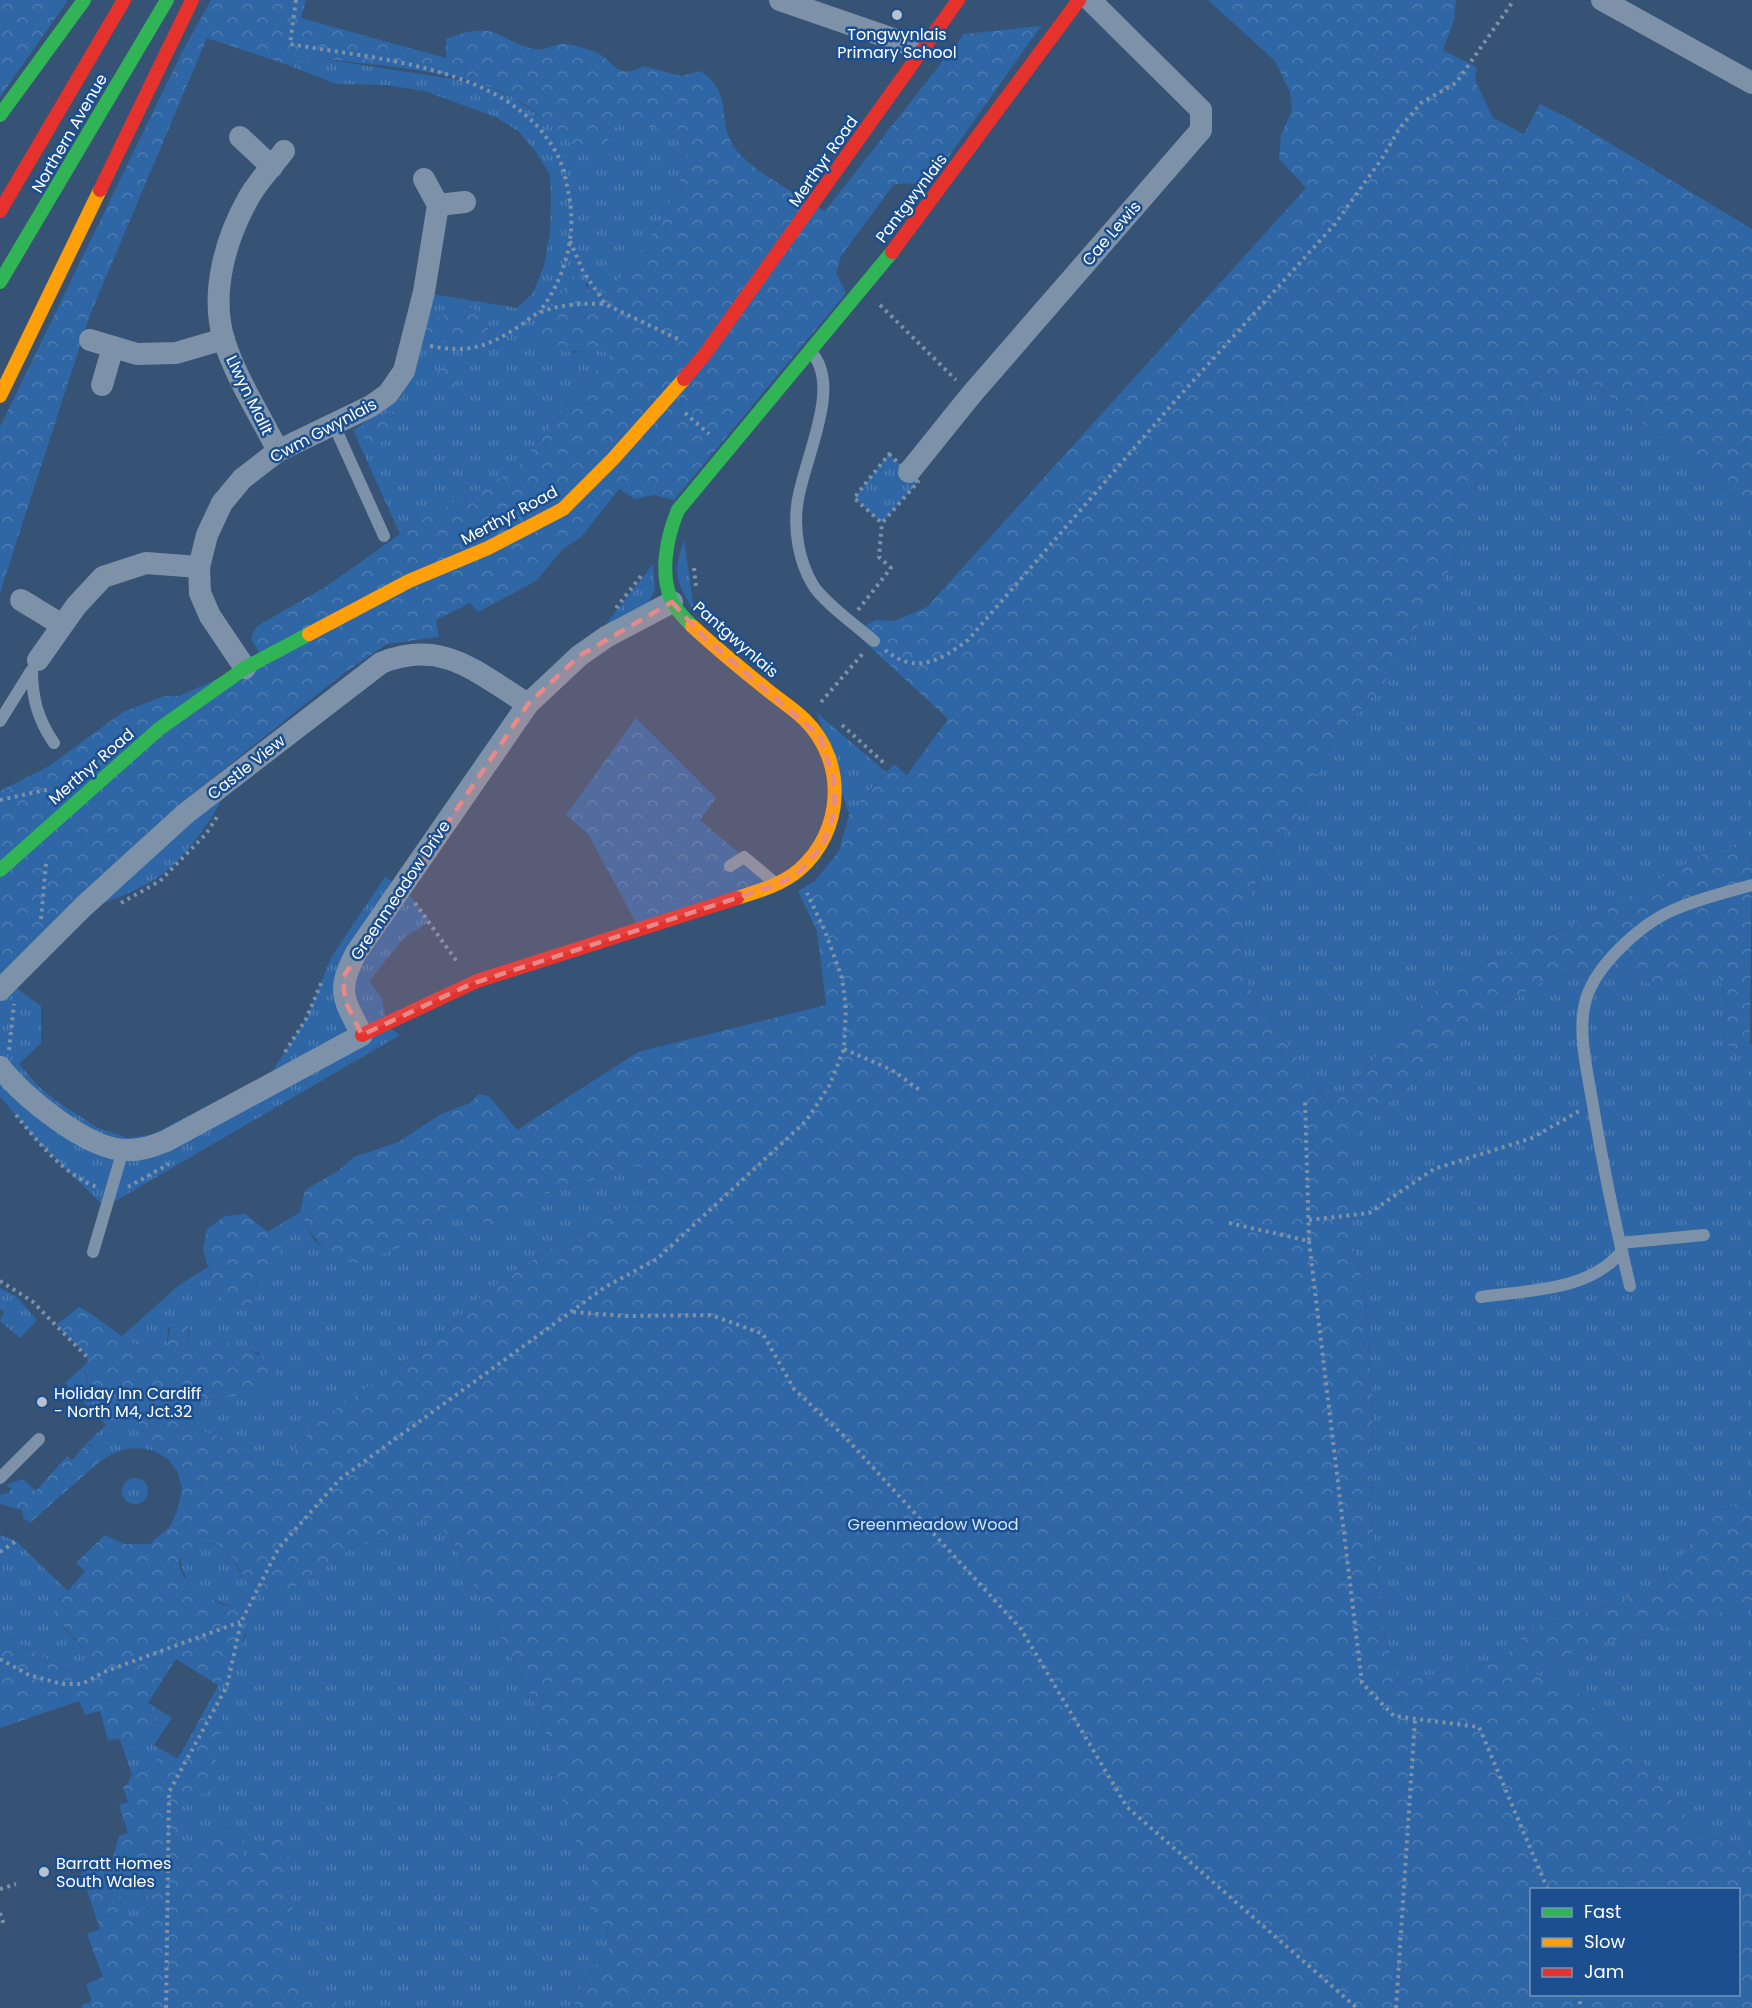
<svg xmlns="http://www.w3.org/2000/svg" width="1752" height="2008" font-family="Poppins,sans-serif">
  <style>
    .grass { fill: url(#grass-tufts) }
    .forest { fill: url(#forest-crowns); fill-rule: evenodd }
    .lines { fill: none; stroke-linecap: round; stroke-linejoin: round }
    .path { stroke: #7d92a8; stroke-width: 4; stroke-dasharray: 3 4.5; stroke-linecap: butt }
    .lane { stroke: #7d92a8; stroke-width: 12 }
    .street { stroke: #7d92a8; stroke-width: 22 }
    .fast { stroke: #30b455; stroke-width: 14 }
    .slow { stroke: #ff9f0a; stroke-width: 14 }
    .jam { stroke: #e5322d; stroke-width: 14 }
    .marked { fill: #e88989; fill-opacity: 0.2; stroke: #e88989; stroke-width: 4.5; stroke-dasharray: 12 8; stroke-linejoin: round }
    .poi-dot { fill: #b9c2ce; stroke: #1b4f8f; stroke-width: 2 }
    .labels { text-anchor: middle; stroke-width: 5; stroke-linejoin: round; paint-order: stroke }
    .poi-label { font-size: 16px; fill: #fff; stroke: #1b4f8f; text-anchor: start }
    .street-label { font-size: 16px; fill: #fff; stroke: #1b4f8f }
    .park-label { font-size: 16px; fill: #cfe3fa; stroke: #1b4f8f }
  </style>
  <defs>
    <pattern id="grass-tufts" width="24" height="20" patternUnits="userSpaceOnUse" patternTransform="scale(1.5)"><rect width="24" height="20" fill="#2f66a5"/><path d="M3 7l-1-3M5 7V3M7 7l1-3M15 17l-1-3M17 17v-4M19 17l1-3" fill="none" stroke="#4e7db2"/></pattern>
    <pattern id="forest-crowns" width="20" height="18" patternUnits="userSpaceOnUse" patternTransform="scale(1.5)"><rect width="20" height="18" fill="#2f66a5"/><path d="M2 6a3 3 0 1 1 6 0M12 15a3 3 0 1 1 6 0" fill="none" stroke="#4e7db2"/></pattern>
  </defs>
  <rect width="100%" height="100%" fill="#365274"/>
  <g class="grass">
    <path d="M316,58L480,83L513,97L539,116L605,148L616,125C636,124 667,126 681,142C684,147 686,155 688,160C674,205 635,268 601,297L591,296L587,283L539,312L572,353L593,348L611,354L587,380L516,470L434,513L400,534L353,430L399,399L416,369L433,294L517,308L533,293L544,266L550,233L551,201L550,175L536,152L519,132L496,117L424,91L387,85L336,84L288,65L298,59Z"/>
    <path d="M1563,374L1598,387L1752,511V845L1711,850L1597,914L1466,972L1431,994L1331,1108L1247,984L1240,945L1247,909L1259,873L1305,804L1329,746L1389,677L1453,563L1475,485L1549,378Z"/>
    <path d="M889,454L918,482L882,523L854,498Z"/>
    <path d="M684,539L694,611C675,580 673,574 684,539Z"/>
    <path d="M653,564L655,590L648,603L599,633Z"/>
    <path d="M817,713L886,772L849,814Z"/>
    <path d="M229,789C210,820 184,863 152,881C132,893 109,901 88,910Z"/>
    <path d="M385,877L402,886L430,921L404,938L369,981L382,999L387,1026L400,1035L105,1207L36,1140L0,1096V990L16,988L41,1006V1043L19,1064L39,1087L59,1103L98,1128L128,1138L153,1134L271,1073L306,1019L332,956Z"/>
    <path d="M1602,967L1652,984L1715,967L1727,1000L1723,1039L1737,1055L1752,1044V1503L1720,1510L1702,1525L1684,1555L1652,1585L1616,1604L1531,1628L1501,1660L1400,1682L1385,1639L1379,1595L1371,1507L1373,1411L1364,1286L1350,1236V1141L1388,1103L1455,1049L1478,1019L1546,980Z"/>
    <path d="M625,1165H640C648,1175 651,1185 643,1196L539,1256L488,1290L428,1345L323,1418L277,1468C253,1472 240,1449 222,1438C213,1433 204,1436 197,1426C192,1417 197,1408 202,1400L252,1393L260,1353C232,1348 226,1335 199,1351L192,1349L188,1343L189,1329L168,1327L167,1347C153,1356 135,1343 121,1337L179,1285L208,1267L217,1295L255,1300L257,1279L281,1242L268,1232L300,1212L314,1240L335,1257L394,1247L424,1238L435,1218L447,1207C465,1212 480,1222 497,1228L533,1194L549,1193L603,1177Z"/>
    <path d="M0,1288L16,1296L37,1320L20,1338L0,1321L4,1312L0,1309Z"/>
    <path d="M88,1362C84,1382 85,1402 112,1405C119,1406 123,1405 130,1408L154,1451C131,1445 117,1449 98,1463L92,1445L87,1443L106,1425L65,1383Z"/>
    <circle cx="135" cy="1491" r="13"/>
    <path d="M427,1517L437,1522L451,1539L540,1714L592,1877C587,1904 589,1909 607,1928L609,1949C596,1966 575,1987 574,2008H134L152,1915L153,1766L132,1774L119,1738L129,1745L136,1744L152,1726L158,1709L172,1718L154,1745L178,1759L246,1635L233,1606C211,1602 174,1580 182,1554L199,1544L216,1543L228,1553L240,1572L335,1558L356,1546L389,1539Z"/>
    <path d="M0,1535L16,1541L68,1591L55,1606L62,1626L92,1658L94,1671L88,1677L73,1674L0,1632Z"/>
    <path d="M1752,1601V1857L1698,1831L1617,1732L1583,1696L1534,1674C1545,1668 1556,1661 1567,1656C1626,1631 1693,1628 1752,1601Z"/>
    <path d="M109,1863L121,1870L143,1874L150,1880L147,1915L139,1920L126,1915L111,1876L101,1866Z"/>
  </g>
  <g class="forest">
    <path d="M0,0H68L0,97Z"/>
    <path d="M211,0H306L301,18L446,58V39C462,33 478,27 495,33C508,38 519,46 534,49C545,51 550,46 560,44C568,43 584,48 592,51C616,58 612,82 644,66L681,76L700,71C734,92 716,119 734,147C749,169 801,197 825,211L964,34L1041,26L930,183L894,184L841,256L836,273L846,293L674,500L654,495L635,499L619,489L581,537L563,549L536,581L478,612L470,603L436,620L439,637L387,644L344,673L167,815L0,977V791L49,766L123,712L164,696H179L262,659L251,638L257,626L327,586L400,534L433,513L516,470L587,380L611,354C580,342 562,366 537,334L539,312L557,300L572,277L581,276L592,296L601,297C635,268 674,204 688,160C686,155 684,147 681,142C667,126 636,124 616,125L605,148L585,153C559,137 540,112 513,97C467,71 371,65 317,58L298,59L288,65L207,38L90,315L0,593V427L182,52Z"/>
    <path d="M1208,0H1456L1454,20L1443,50L1477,67L1475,80L1493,118L1524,134L1540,104L1570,119L1752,229V511L1598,387L1563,374L1549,378L1475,485L1453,563L1389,677L1329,746L1305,804L1259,873L1247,909L1240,945L1247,984L1331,1108L1431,994L1466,972L1597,914L1711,850L1752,845L1750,1047L1737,1055L1723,1039L1727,1000L1715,967L1652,984L1602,967L1546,980L1478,1019L1455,1049L1388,1103L1351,1141L1350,1236L1364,1286L1373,1411L1371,1507L1379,1595L1385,1639L1400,1682L1501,1660L1531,1628L1616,1604L1652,1585L1684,1555L1702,1525L1720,1510L1752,1503V1601C1693,1628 1627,1631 1567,1656C1556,1661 1545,1668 1535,1674L1583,1696L1617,1732L1698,1831L1752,1857V2008H574C575,1987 596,1966 609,1949L607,1928L590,1910L589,1894L592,1877L565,1817L554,1760L540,1714L451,1539L437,1522L427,1517L389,1539L356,1546L284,1594L263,1592L249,1583L228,1553L216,1543L199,1544L182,1554L179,1564L183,1576L220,1604L244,1609C254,1635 230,1663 219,1686L176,1659L148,1703L158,1709L152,1726L136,1744L129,1745L119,1738L108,1741L100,1711L85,1715L79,1701L0,1728V1632L73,1674L88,1677L94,1671L92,1658L55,1617V1606L85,1571L76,1563L105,1535L124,1544H150L171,1525L178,1508L182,1488L177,1471L168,1459L154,1451L130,1408C123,1405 119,1406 111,1405C78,1401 89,1376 87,1355L56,1325L79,1307C101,1316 143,1363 167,1347L171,1319L188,1322V1343L192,1349L199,1351C204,1348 210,1344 215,1342C233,1338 303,1369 265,1389C250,1397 220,1396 202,1400C197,1408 192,1417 197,1426C204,1436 213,1433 222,1438C240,1449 253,1472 277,1468L323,1418L428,1345L488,1290L539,1256L643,1196C651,1185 648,1175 640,1166L625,1165L603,1177L549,1193L533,1194L497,1228C480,1222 465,1212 447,1207L435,1218L424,1238C413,1241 362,1263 357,1263C327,1262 312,1236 300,1212L305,1190L338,1171L354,1157L398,1142L441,1114L470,1103L479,1094L489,1096L517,1130L638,1052L826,1005L817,931L798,891L815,881L839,851L849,814L894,764L907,775L948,719L854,632L876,620L894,621L927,607L1306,188L1279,159L1281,135L1292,110L1290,92L1275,61ZM1532,1890H1738V1994H1532Z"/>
    <path d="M470,307C483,312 492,324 486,338C467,345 442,346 425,335L426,324L458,308Z"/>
    <circle cx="447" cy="378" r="11"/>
    <path d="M391,411L397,412L400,420L387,440C376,444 369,442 360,435L364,427Z"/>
    <path d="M636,718L716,798L700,820L777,885L640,930L588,834L566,815Z"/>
    <path d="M245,1214L281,1242V1261L269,1275L257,1279L255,1300L243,1311L229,1305L217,1295L203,1250L207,1229L225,1216Z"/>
    <path d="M87,1443L96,1451L98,1463L30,1523L23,1518L22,1510L0,1504V1495L8,1493L11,1489L6,1485L23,1479L36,1491L67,1456L72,1460Z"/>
    <path d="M209,1703L223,1713C219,1736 216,1776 206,1794L181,1795L178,1799L179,1865H188C198,1857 207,1831 213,1830C217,1829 224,1831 228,1831C237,1831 240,1832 246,1838L242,1847L243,1857L250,1862L258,1859L262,1850L276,1839L285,1840C295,1854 284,1864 284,1879C283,1890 293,1895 293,1905C294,1930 275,1953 291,1977C303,1994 328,1993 342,2008H82V2005L92,2001L86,1984L103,1977L87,1934L100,1929L81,1873L101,1866L111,1876L126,1915L139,1920L147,1915L150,1880C139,1871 125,1873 114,1864L113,1857L119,1836L128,1833L119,1805L128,1802L123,1787L128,1784L132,1774L153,1766L163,1751L178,1759Z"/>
  </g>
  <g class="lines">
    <g class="path">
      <path d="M296,0L290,44C374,59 506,66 554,149C563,163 566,180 569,196C577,236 564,281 539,312"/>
      <path d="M570,241L583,271L605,304L682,341"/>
      <path d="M880,305L956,380"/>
      <path d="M430,346C469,353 485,348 518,327C525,323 532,315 541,312C561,304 584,303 605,304"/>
      <path d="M685,413L709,434"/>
      <path d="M889,454L918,482L882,523L854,498Z"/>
      <path d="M694,568L696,587"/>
      <path d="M616,608L641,576"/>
      <path d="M858,610L891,568L879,557L882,523"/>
      <path d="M885,650C916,675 940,661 968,640L1175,401L1335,224L1383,157L1399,129L1421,103L1456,83L1514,0"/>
      <path d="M821,702L865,651"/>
      <path d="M842,725L884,763"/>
      <path d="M0,800L50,789"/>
      <path d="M121,903L160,881L206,834L217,817"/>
      <path d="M415,903L458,963"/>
      <path d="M41,919L46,863"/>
      <path d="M844,1049L892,1070L921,1091"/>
      <path d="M9,1050L14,1004"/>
      <path d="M285,1052L306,1019L323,979"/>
      <path d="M16,1115C38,1142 64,1175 97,1187"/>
      <path d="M128,1187L169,1164"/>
      <path d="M1309,1220L1369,1213L1434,1169L1532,1138L1579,1111"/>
      <path d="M1229,1223L1309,1241L1305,1099"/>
      <path d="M1309,1241L1362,1683L1394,1716L1479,1727L1548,1890"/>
      <path d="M0,1281L32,1301L90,1360"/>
      <path d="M573,1312L626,1316L711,1315L763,1334L794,1389L845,1437L1021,1629L1127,1807L1357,2008"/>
      <path d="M0,1552L16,1541"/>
      <path d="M0,1659L29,1675L62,1684H82L104,1672L240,1622"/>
      <path d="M0,1889L16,1884"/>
      <path d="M0,1913L4,1925"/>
      <path d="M1578,1994L1581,2008"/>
      <path d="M166,2008L169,1792L227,1686L241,1622L278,1549L340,1479L605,1287L657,1259L806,1121L829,1086L844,1049L846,1008L842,978L825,931L807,893"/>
      <path d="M1396,2008L1415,1719"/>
    </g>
    <g class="lane">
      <path d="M811,352C844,387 801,464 797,506C794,532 799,562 813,585C823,602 858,627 874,641"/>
      <path d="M333,423L384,536"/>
      <path d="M32,670C32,698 38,720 54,743"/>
      <path d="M0,721L31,671"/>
      <path d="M730,866L744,857L774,882"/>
      <path d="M1620,1243L1704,1235"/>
      <path d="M93,1252L123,1150"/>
      <path d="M1630,1286C1616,1228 1604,1171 1594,1112C1589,1077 1576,1033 1586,999C1597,963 1644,921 1678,908C1702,898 1727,892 1752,885"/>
      <path d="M1481,1297C1529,1290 1590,1291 1622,1251"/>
      <path d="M0,1478L39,1439"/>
    </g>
    <g class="street">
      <path d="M780,0L922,49"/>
      <path d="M1602,0L1752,83"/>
      <path d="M240,137L272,167"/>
      <path d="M438,205L465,202"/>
      <path d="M90,340L137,354L176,353L224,339"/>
      <path d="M102,385L113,347"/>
      <path d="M278,451C260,415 236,378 224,340C210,294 225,240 248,199C257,182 272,167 284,151"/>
      <path d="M909,472L971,395L1201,130V110L1090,0"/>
      <path d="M21,600L62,625"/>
      <path d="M38,660L76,606L103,577L146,563L199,567"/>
      <path d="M245,668L210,616L200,593L199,567L207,535L222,503L242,479L278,451L371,406L388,394L404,371L424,292L438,205L424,179"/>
      <path d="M0,990L84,906L185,814L381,663C443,638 477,673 528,704"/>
      <path d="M0,1067C23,1097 87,1149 125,1150C140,1151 153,1146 166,1141L362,1035C343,998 336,991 356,953L528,704L579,656L606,637L672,602"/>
    </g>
    <g class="fast">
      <path d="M0,115L84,0"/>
      <path d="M0,282L167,0"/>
      <path d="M692,626C685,618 676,611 672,601C659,574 667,536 678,510L892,252"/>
      <path d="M0,870L159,729L245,668L309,634"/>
    </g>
    <g class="slow">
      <path d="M0,396L100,190"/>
      <path d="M692,626C716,648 740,668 765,688C778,699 793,708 805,720C847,762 844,831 799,870C781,885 759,891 737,898"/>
      <path d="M309,634L409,581L488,548L563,509L613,459L684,379"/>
    </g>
    <g class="jam">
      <path d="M100,190L192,0"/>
      <path d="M0,211L124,0"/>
      <path d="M892,252L1079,0"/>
      <path d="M684,379L705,354L958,0"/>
      <path d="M362,1035L477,981L737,898"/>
    </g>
  </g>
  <path class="marked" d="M672,602L703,636L820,736L834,779L835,811L823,846L797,874L777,885L471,984L362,1035L345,1001L343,977L528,704L579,656Z"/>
  <g class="poi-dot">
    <circle cx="897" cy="15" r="6"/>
    <circle cx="42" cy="1402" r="6"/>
    <circle cx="44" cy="1872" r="6"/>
  </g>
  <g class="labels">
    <g class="poi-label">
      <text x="897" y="40" text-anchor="middle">Tongwynlais<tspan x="897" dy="18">Primary School</tspan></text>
      <text x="54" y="1399">Holiday Inn Cardiff<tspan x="54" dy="18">- North M4, Jct.32</tspan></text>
      <text x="56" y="1869">Barratt Homes<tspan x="56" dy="18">South Wales</tspan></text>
    </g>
    <g class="street-label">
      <text transform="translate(69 133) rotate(-60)" y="6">Northern Avenue</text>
      <text transform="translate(823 161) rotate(-55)" y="6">Merthyr Road</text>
      <text transform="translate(911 198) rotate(-53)" y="6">Pantgwynlais</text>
      <text transform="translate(1111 233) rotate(-49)" y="6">Cae Lewis</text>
      <text transform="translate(250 395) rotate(64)" y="6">Llwyn Mallt</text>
      <text transform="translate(323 430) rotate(-28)" y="6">Cwm Gwynlais</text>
      <text transform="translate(509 515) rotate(-28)" y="6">Merthyr Road</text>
      <text transform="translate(736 639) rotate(41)" y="6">Pantgwynlais</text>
      <text transform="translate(91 766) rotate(-41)" y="6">Merthyr Road</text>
      <text transform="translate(246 767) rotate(-38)" y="6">Castle View</text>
      <text transform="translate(400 890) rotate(-56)" y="6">Greenmeadow Drive</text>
    </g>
    <g class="park-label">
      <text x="933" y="1530">Greenmeadow Wood</text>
    </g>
  </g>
  <rect x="1530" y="1888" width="210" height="108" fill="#1b4f8f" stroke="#7695bc" stroke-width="1.5"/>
  <rect x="1542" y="1908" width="30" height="9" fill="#30b455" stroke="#7695bc" stroke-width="1.5"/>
  <text x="1584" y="1918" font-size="18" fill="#ffffff">Fast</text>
  <rect x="1542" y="1938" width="30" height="9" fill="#ff9f0a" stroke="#7695bc" stroke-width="1.5"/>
  <text x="1584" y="1948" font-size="18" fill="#ffffff">Slow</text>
  <rect x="1542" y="1968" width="30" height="9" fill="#e5322d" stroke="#7695bc" stroke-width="1.5"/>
  <text x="1584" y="1978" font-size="18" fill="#ffffff">Jam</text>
</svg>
